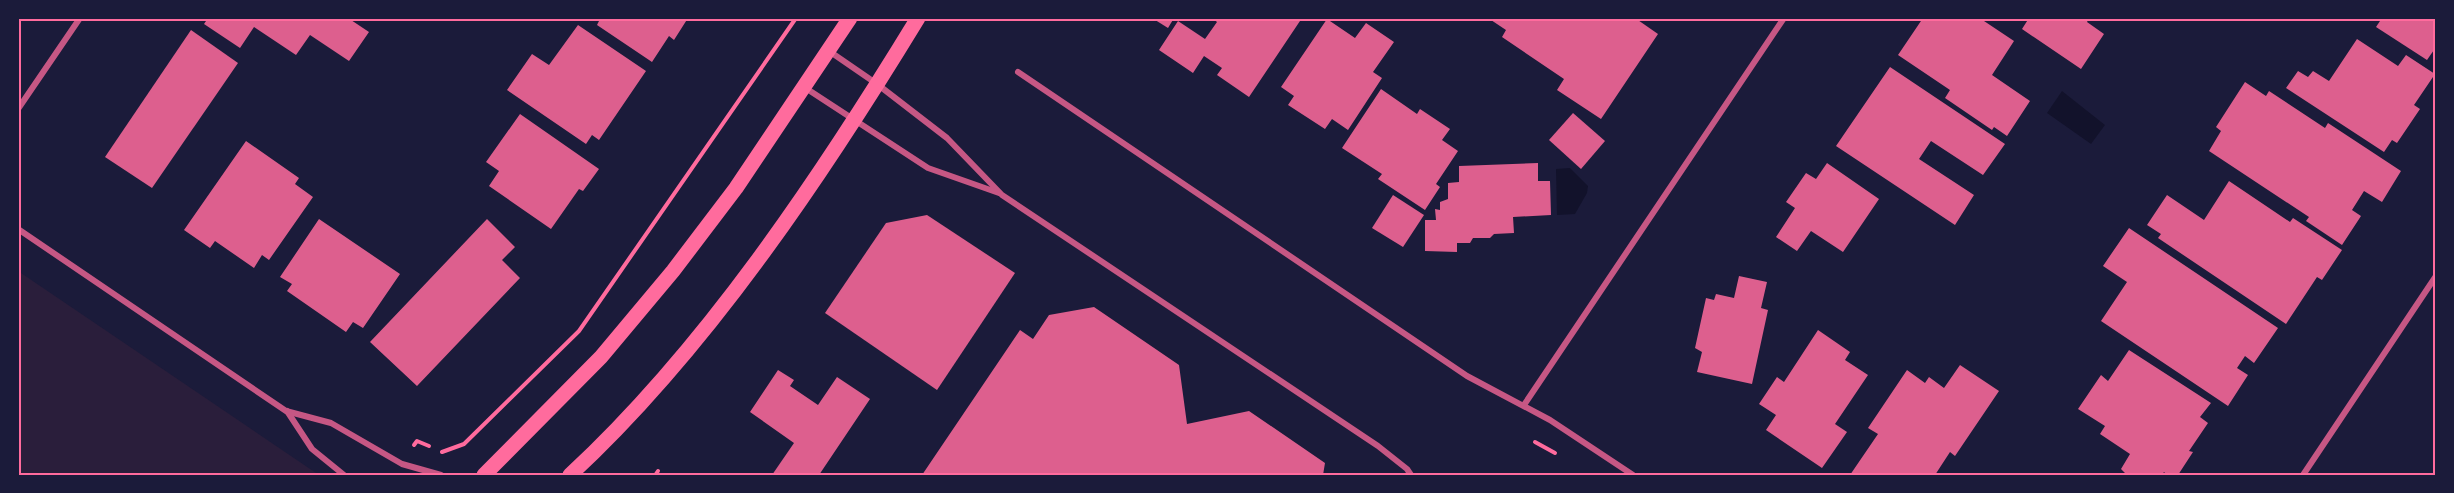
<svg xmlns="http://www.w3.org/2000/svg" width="2454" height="493" font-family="'Public Sans',sans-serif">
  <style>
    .green { fill: #2a1e3b }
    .water { fill: #12122b }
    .building { fill: #dd5f8e }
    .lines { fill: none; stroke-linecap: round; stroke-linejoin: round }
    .path { stroke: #ff6b9d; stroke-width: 4 }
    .minor { stroke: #c65784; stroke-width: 6 }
    .primary { stroke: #ff6b9d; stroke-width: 15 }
    .neatline { fill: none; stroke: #ff6b9d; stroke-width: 2 }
  </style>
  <rect width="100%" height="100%" fill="#1b1b3a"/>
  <path class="green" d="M18,271L319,475H18Z"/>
  <g class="water">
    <path d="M2062,91L2105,125L2091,144L2047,113Z"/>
    <path d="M1570,168L1588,186L1587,193L1575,214L1557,215L1556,169Z"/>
  </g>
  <g class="building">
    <path d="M208,18H348L369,32L349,61L310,35L296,55L254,27L240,48L204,24Z"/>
    <path d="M596,18H688L674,40L669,36L652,62L597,25L599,21Z"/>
    <path d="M1152,18H1174L1168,28Z"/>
    <path d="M1212,18H1302L1249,97L1217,75L1222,68L1204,56L1193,73L1159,50L1178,21L1205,39L1217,22Z"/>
    <path d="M1488,18H1635L1658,34L1601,119L1557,90L1564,79L1502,37L1506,30Z"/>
    <path d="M1923,18H1986L1984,21L2014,41L1992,75L2030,101L2007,136L1994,127L1992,130L1945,98L1950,90L1898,55Z"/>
    <path d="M2029,18H2089L2087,22L2104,34L2081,69L2022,29Z"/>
    <path d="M2382,18H2436V47L2427,60L2376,27Z"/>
    <path d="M1327,19L1355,38L1366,23L1394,42L1373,72L1382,78L1348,130L1332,119L1325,129L1288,105L1294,96L1281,87Z"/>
    <path d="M578,25L646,71L599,140L592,135L586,144L507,90L532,54L549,65Z"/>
    <path d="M191,30L238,63L152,188L105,157Z"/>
    <path d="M2357,39L2398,66L2406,55L2435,74L2414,105L2420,109L2397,143L2392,140L2384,152L2286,88L2298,71L2308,77L2313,71L2329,81Z"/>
    <path d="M1890,67L2005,144L1983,175L1931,141L1919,159L1974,195L1955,225L1836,146Z"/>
    <path d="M2245,82L2266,96L2269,91L2325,128L2328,123L2401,171L2382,202L2364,191L2352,210L2361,216L2342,245L2306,221L2309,217L2209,151L2221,131L2216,127Z"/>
    <path d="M1381,89L1417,114L1420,109L1450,129L1442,140L1458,151L1436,184L1440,187L1425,210L1378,179L1382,174L1342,148Z"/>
    <path d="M1573,113L1605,141L1581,169L1549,140Z"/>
    <path d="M520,114L599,169L583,191L579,189L551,229L489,186L499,171L486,162Z"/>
    <path d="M246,141L299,178L295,184L313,197L269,260L262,255L254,268L215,241L210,248L184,230Z"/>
    <path d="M1538,163V181H1550L1551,215L1513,217L1514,233L1494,234L1490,238H1473L1470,243H1457V252L1425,251V220H1436L1435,209L1440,210V202L1448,199V183L1459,182V166Z"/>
    <path d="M1827,163L1879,199L1843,252L1811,231L1797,251L1776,237L1795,208L1786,202L1806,173L1816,179Z"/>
    <path d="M2229,181L2290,222L2293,218L2342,250L2322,280L2317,277L2286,324L2158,238L2161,234L2147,225L2167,195L2204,220Z"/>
    <path d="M1393,195L1424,215L1403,247L1372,228Z"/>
    <path d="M927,215L1015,273L937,390L825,313L886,223Z"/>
    <path d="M319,219L400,274L363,328L353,322L346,332L287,291L292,284L280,277Z"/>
    <path d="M487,219L515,247L502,260L520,278L417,386L370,342Z"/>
    <path d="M2129,228L2278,328L2254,363L2245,356L2237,368L2248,375L2228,406L2101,321L2127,282L2103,266Z"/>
    <path d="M1739,276L1767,282L1761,308L1768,310L1752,384L1697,372L1702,352L1695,348L1706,298L1714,300L1716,294L1734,298Z"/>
    <path d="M1094,307L1179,365L1187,424L1249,411L1325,463L1323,475H922L1020,330L1033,339L1049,315Z"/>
    <path d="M1818,330L1850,352L1845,360L1868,375L1835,424L1847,432L1822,468L1766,430L1776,415L1759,404L1777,377L1784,382Z"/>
    <path d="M2129,350L2211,403L2200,417L2208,423L2189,451L2193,452L2178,475H2167L2164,472L2162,475H2127L2121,469L2130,454L2100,434L2105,426L2078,409L2101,375L2108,381Z"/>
    <path d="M1960,365L1999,391L1955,456L1950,452L1935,475H1850L1878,434L1868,428L1907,370L1925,383L1929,377L1944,388Z"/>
    <path d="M778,370L794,380L790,386L818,405L837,377L870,399L819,475H772L794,443L750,412Z"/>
  </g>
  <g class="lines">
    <g class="path">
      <path d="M1535,442L1555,453"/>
      <path d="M414,445L417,441L429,446"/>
      <path d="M442,452L464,444L579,331L796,18"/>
      <path d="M656,474L658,471"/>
    </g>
    <g class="minor">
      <path d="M829,51L877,84L947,138L1002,195L1378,446L1407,469L1411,475"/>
      <path d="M1018,72L1467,376L1550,420L1633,475"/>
      <path d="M804,87L928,168L999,193"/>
      <path d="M18,109L80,18"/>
      <path d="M18,229L286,411L331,423L402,464L441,475"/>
      <path d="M1524,405L1784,18"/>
      <path d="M287,411L312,449L344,475"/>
      <path d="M2303,475L2436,276"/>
    </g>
    <g class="primary">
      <path d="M484,475L601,357L673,271L736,188L850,18"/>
      <path d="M570,475C706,349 821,177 918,18"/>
    </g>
  </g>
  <rect width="2454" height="493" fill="none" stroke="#1b1b3a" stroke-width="39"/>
  <rect x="20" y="20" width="2414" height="454" class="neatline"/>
</svg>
